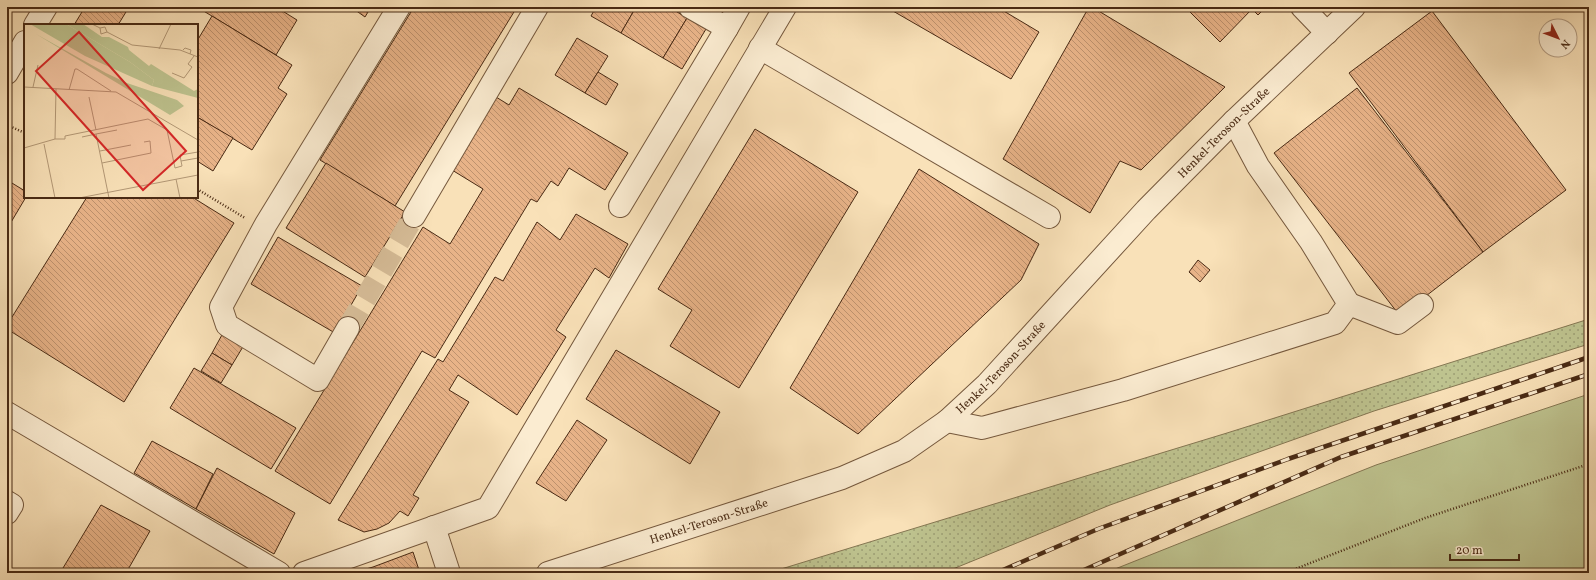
<svg xmlns="http://www.w3.org/2000/svg" width="1596" height="580" font-family="Vollkorn,serif">
  <style>
    .grass { fill: url(#grass-dots); stroke: #847652 }
    .garden { fill: #bec38f; stroke: #847652 }
    .building { fill: url(#building-back-hatch); stroke: #492a14 }
    .lines { fill: none; stroke-linecap: round; stroke-linejoin: round }
    .minor-tunnel { stroke: #d6bc97; stroke-width: 22; stroke-dasharray: 22 11; stroke-linecap: butt }
    .minor-casing { stroke: #75583d; stroke-width: 24 }
    .path { stroke: #492a14; stroke-width: 2.5; stroke-dasharray: 1 2; stroke-linecap: butt }
    .minor { stroke: #fbecd1; stroke-width: 22 }
    .rail-casing { stroke: #492a14; stroke-width: 4.5 }
    .rail { stroke: #fbecd1; stroke-width: 3; stroke-dasharray: 9; stroke-linecap: butt }
    .labels { text-anchor: middle; stroke-width: 3; stroke-linejoin: round; paint-order: stroke }
    .street-label { font-size: 12px; fill: #492a14; stroke: #fbecd1 }
    .inset-road { fill: none; stroke: #b39876; stroke-width: 1 }
    .view { fill: #d62828; fill-opacity: 0.15; stroke: #d62828; stroke-width: 2 }
    .inset-edge { fill: none; stroke: #492a14; stroke-width: 2 }
  </style>
  <defs>
    <pattern id="grass-dots" width="8" height="8" patternUnits="userSpaceOnUse"><rect width="8" height="8" fill="#bec38f"/><path d="M2 2h.1M6 6h.1" fill="none" stroke="#9c9f74" stroke-width="1.8" stroke-linecap="round"/></pattern>
    <pattern id="building-back-hatch" width="6" height="6" patternUnits="userSpaceOnUse"><rect width="6" height="6" fill="#e8b388"/><path d="M-1 5l2 2M0 0l6 6M5-1l2 2" fill="none" stroke="#be926e"/></pattern>
  </defs>
  <rect width="100%" height="100%" fill="#f9e1b8"/>
  <filter id="stains"><feTurbulence type="fractalNoise" baseFrequency=".005" numOctaves="4"/><feColorMatrix values="0 0 0 0 .2 0 0 0 0 .09 0 0 0 0 .02 0 0 0 .5 -.17"/></filter>
  <radialGradient id="worn" r=".72"><stop offset=".6" stop-color="#630" stop-opacity="0"/><stop offset="1" stop-color="#630" stop-opacity=".3"/></radialGradient>
  <path class="grass" d="M1589,319V344L1374,411L1110,505L943,573H768L1227,433Z"/>
  <path class="garden" d="M1589,394V573H1105L1376,465Z"/>
  <g class="building">
    <path d="M85,7H129L118,25H74Z"/>
    <path d="M197,7H276L297,20L276,55Z"/>
    <path d="M351,7H371L365,17Z"/>
    <path d="M414,7H517L395,206L320,160Z"/>
    <path d="M596,7H636L621,33L591,16Z"/>
    <path d="M636,7H669L687,18L663,58L621,33Z"/>
    <path d="M886,7H997L1039,32L1011,79Z"/>
    <path d="M1089,7H1092L1225,87L1141,170L1120,161L1090,213L1003,159Z"/>
    <path d="M1185,7H1266L1258,15L1252,9L1220,42Z"/>
    <path d="M1432,11L1566,190L1483,252L1349,73Z"/>
    <path d="M212,16L292,65L278,88L287,94L252,150L197,117V41Z"/>
    <path d="M687,18L706,29L682,69L663,58Z"/>
    <path d="M577,38L608,56L585,93L555,75Z"/>
    <path d="M598,72L618,84L606,105L585,93Z"/>
    <path d="M519,88L628,153L605,190L569,168L558,186L551,181L537,202L531,199L435,358L422,351L330,504L275,471L423,227L450,244L483,189L452,170L496,97L509,105Z"/>
    <path d="M1357,88L1483,252L1400,316L1274,153Z"/>
    <path d="M197,117L233,138L213,171L197,161Z"/>
    <path d="M755,129L858,192L739,388L670,346L692,310L658,289Z"/>
    <path d="M326,163L405,212L365,277L286,228Z"/>
    <path d="M919,169L1039,244L1021,280L858,434L790,388Z"/>
    <path d="M7,180L25,191L26,197L7,229Z"/>
    <path d="M87,197H192L234,223L124,402L7,329V325Z"/>
    <path d="M576,214L628,244L609,278L595,268L556,330L566,337L517,415L458,375L449,390L469,402L413,495L419,498L408,516L400,511L389,523L377,529L364,532L338,520L438,359L443,362L495,277L503,281L537,222L560,240Z"/>
    <path d="M278,237L362,286L335,333L251,284Z"/>
    <path d="M1198,260L1210,270L1200,282L1189,272Z"/>
    <path d="M223,333L244,345L232,365L212,353Z"/>
    <path d="M616,350L720,412L690,464L586,399Z"/>
    <path d="M212,353L232,365L221,383L201,371Z"/>
    <path d="M194,368L296,428L271,469L170,408Z"/>
    <path d="M577,420L607,440L566,501L536,483Z"/>
    <path d="M152,441L213,474L196,509L134,473Z"/>
    <path d="M217,468L295,513L274,554L196,509Z"/>
    <path d="M101,505L150,531L126,573H60Z"/>
    <path d="M413,552L420,573H352L373,567Z"/>
  </g>
  <g class="lines">
    <path class="minor-tunnel" d="M348,328L414,216"/>
    <g class="minor-casing">
      <g id="minor">
        <path d="M690,7L727,28L739,7"/>
        <path d="M1302,7L1327,33"/>
        <path d="M35,25L46,7"/>
        <path d="M760,48L1049,217"/>
        <path d="M7,73L25,42"/>
        <path d="M620,206L727,28"/>
        <path d="M414,216L537,7"/>
        <path d="M1349,304L1398,323L1422,305"/>
        <path d="M348,328L318,380L227,325L221,307L266,224L399,7"/>
        <path d="M7,413L279,573"/>
        <path d="M947,421L982,428L1123,390L1335,323L1349,304L1311,242L1258,166L1234,121"/>
        <path d="M7,502L12,505L7,513"/>
        <path d="M434,527L449,573"/>
        <path d="M304,573L488,508L785,7"/>
        <path id="s1" d="M548,573L842,478L904,451L947,421L987,384L1146,210L1234,121L1354,7"/>
      </g>
    </g>
    <g class="path">
      <path d="M7,125L25,133"/>
      <path d="M197,189L245,218"/>
      <path d="M1285,573L1425,518L1589,464"/>
    </g>
    <use href="#minor" class="minor"/>
    <g class="rail-casing">
      <g id="rail">
        <path d="M996,573L1098,529L1288,459L1589,357"/>
        <path d="M1077,573L1341,457L1589,374"/>
      </g>
    </g>
    <use href="#rail" class="rail"/>
  </g>
  <g class="labels">
    <g class="street-label">
      <text dy="4" stroke="none"><textPath href="#s1" startOffset="829">Henkel-Teroson-Straße</textPath></text>
      <text dy="4" stroke="none"><textPath href="#s1" startOffset="505">Henkel-Teroson-Straße</textPath></text>
      <text dy="4" stroke="none"><textPath href="#s1" startOffset="169">Henkel-Teroson-Straße</textPath></text>
    </g>
  </g>
  <g transform="translate(24 24)">
    <rect width="174" height="174" fill="#f9e1b8"/>
    <path d="M42,0H59L78,13H85L104,23L105,26L125,42L127,40L170,67L174,65V74L128,62L130,56L106,38ZM12,10L82,49L103,59L153,76L160,82L146,91Z" fill="#bec38f"/>
    <path d="M6,0H42L106,38L130,56L128,62L61,32Z" fill="#bec38f"/>
    <path class="inset-road" d="M68,0L76,4L77,10L83,8L81,3L76,4M83,8L108,21L156,26L174,33M135,25L147,0M159,26L161,24L167,26L166,30M148,49L160,54L168,43L164,40L170,32M0,63L92,68L174,116M9,63L14,41M32,65L31,115H41V112L124,95L143,106L151,144L158,142L157,137L174,134M45,66L51,45H53L87,67M65,73L72,106M72,110L93,106M58,113L72,110L85,174M20,120L31,174M0,124L31,115M76,127L107,121M157,137L156,131L174,128M78,139L127,129L126,117L120,118M152,155L156,174M55,174L174,151"/>
    <path class="view" d="M55,8L162,127L119,166L12,47Z"/>
    <rect width="174" height="174" class="inset-edge"/>
  </g>
  <rect width="1596" height="580" fill="none" stroke="#f9e1b8" stroke-width="24"/>
  <rect x="8" y="8" width="1580" height="564" fill="none" stroke="#492a14" stroke-width="2"/>
  <rect x="12" y="12" width="1572" height="556" fill="none" stroke="#492a14"/>
  <g transform="translate(1558 38) rotate(132)"><circle r="19" fill="#fbecd1" stroke="#b49e85"/>
  <path d="M0-3L7 15L0 10L-7 15Z" fill="#8f2418"/>
  <text y="-6" font-size="11" font-weight="bold" text-anchor="middle" fill="#492a14">N</text>
  </g>
  <path d="M1450 554v6h69v-6" fill="none" stroke="#492a14" stroke-width="2"/>
  <text x="1456" y="554" font-size="12" fill="#492a14" stroke="#fbecd1" stroke-width="3" paint-order="stroke">20 m</text>
  <rect width="100%" height="100%" filter="url(#stains)"/>
  <rect width="100%" height="100%" fill="url(#worn)"/>
</svg>
